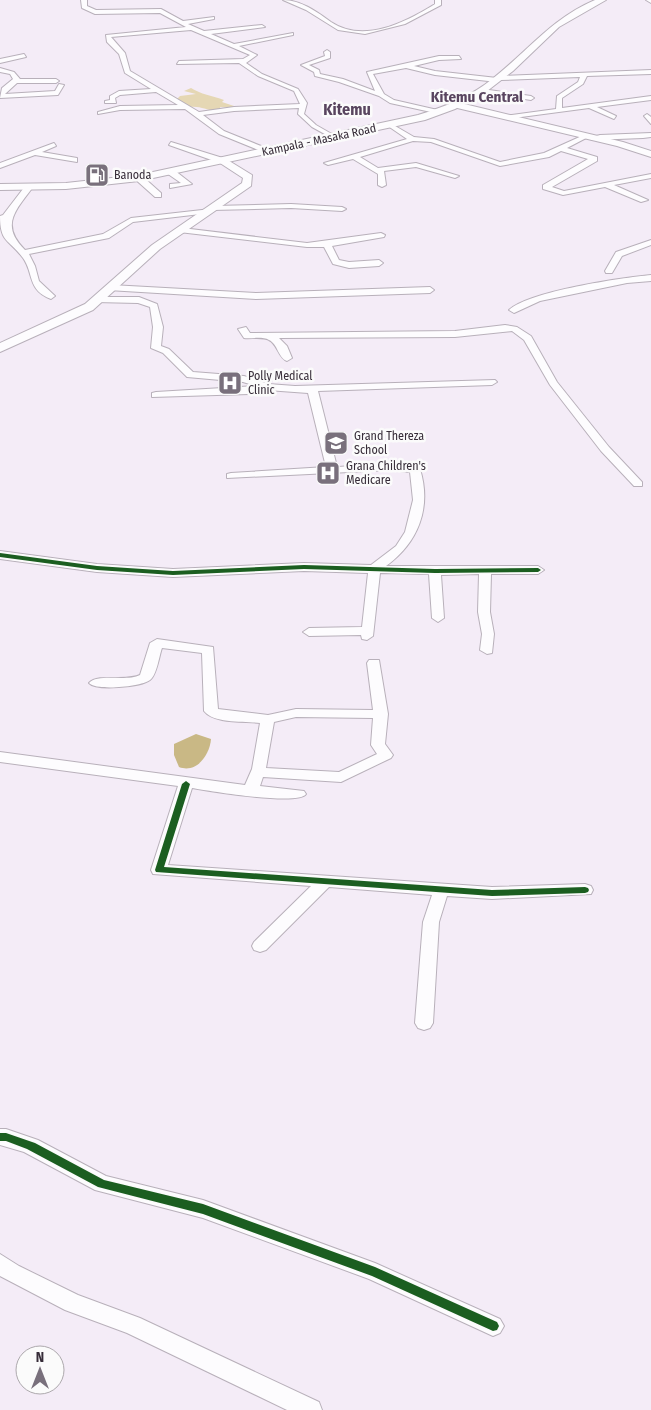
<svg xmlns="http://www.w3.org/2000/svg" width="651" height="1410" font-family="'Fira Sans Condensed',sans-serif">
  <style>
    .green { fill: #e5d7b4 }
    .water { fill: #c9b885 }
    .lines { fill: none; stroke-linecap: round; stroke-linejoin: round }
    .street-casing { stroke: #b8b0ba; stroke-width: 2 }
    .secondary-casing { stroke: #b8b0ba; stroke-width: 2 }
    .primary-casing { stroke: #b8b0ba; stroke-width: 2 }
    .street { fill: #fdfcfe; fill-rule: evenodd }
    .secondary { fill: #fdfcfe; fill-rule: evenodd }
    .primary { fill: #fdfcfe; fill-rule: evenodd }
    .cycleway-casing { stroke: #fbfbfb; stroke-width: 3 }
    .cycleway { fill: #1b5e20; fill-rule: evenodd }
    .labels { text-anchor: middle; stroke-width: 5; stroke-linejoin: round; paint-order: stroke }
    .far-street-label { font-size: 12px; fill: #372d39; stroke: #fbfbfb }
    .far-poi-label { font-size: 12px; fill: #372d39; stroke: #fbfbfb; text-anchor: start }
    .far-quarter-label { font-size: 15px; font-weight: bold; fill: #59455f; stroke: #fbfbfb }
    .far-district-label { font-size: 16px; font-weight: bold; fill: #59455f; stroke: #fbfbfb }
  </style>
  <rect width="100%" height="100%" fill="#f4ecf7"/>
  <path class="green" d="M191,88C200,94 213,96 224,100L222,102L234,106L233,108L220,107L221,110C206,112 203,105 188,107L177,99L180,96L196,94L184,91Z"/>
  <path class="water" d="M196,734L211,739C210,754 197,774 179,767L174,755V744Z"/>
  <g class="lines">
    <g class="street-casing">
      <g id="street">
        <path d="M81,0H87V6L96,10L161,9L183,21L214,17V19L188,24L204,31L262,25L265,27L211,34L234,44L293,33V35L239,46L257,55L246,63L262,74L298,89L307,103L304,114L316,125L337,137L332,138L312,127L298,114L299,108L234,111L203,115L224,131L271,150L268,154L219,134L185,109L120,110L98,114V112L120,106L178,105L156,92L120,95L115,98L116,103H105V101L110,100V96L119,91L151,89L125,73L119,54L107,42L106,35L186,27L160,13L95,14L82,8ZM191,30L250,55L243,59L179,61L177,64L239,63L258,76L294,91L300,104L234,107L199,112L130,71L125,53L111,37Z"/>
        <path d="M283,0C301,0 317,12 331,22C364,44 406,22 435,4V0H441V5L405,24L365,34L338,30L306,10Z"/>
        <path d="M646,0H651V3Z"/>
        <path d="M327,50L330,52V58L309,65L319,70L320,74L343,79L375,91L367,72L439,56H459L461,59L439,60L414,66L435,71L497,78L500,76L651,70V74L587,76L583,84L562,98V108L651,96V100L597,107L616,116L614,119L589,108L506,119L504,116L556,109L557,96L578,82L580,77L500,80L497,82L435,75L406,68L373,74L384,94L394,100L442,111L440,114L390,103L379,96L339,82L315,76L314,72L301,65L325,56L324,52Z"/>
        <path d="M24,54L26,57L0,63V59Z"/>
        <path d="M0,68L14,72L20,79H56L59,81L56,83H17L5,94L55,91L59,84L64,85L58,95L0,98L2,88L13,79L10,74L0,72Z"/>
        <path d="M482,89L531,96L534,98L531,100L480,92Z"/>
        <path d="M647,114L651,117V124L644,116Z"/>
        <path d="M390,123L414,137L434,139L500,162L544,153L584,135H588V137L567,148L597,157V161L552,187L564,191L651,174V178L614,185L648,200L641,202L605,187L563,195L543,189V185L588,159L561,151L549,157L500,166L431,142L413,141L360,157L378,168L416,163L459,176L455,178L416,167L384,171L386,185L382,187L378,185V174L353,159L328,165L324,163L407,139L388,126Z"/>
        <path d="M651,133V137L643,138L592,140L589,138L600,135Z"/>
        <path d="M171,142L226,159L227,161L220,163L169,145Z"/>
        <path d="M54,143L56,146L42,152L77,158V162L35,155L0,168V163Z"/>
        <path d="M168,170H174L192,184L170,188V184L181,183L168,174Z"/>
        <path d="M136,176H142L161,193V197H155L136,180Z"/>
        <path d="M26,185L33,187C15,211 0,225 25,250L103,234L131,218L211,209L214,206L291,204L342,207L346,209L342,211L291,208L212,210L209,213L133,222L109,238L29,254L35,266L39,281L55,296L51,299C27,290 34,273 23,258C9,239 0,243 0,216L3,215Z"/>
        <path d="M182,228L307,243L381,233L385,235L384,237L332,246L339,260L349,262L379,260L383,263L379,266L349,268L333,264L324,247H307L179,232V228Z"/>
        <path d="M651,240V245L622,256L612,273H606L605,271L616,252Z"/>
        <path d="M651,275V281L627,283L540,301L514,313L509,310C530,291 621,278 651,275Z"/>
        <path d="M111,285L256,293L430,287L434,290L430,293L256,299L108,290V286Z"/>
        <path d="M98,297H139L157,304L163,327L161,346L169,349L193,372L244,376L268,384L295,386L495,380L497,382L492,385L318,391L337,467C354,466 409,458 420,469C432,508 418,543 386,566H538L544,570L538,574H491L490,612L494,634L492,653L487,654L480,650L482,634L478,612L479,574L441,575L444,618L438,622L432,618L429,574L380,573L373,636L367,640L362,639L361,635L309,636L303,632L309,628L362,627L368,573L304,571L173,577L97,572L0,559V551L97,564L173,569L304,563L371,565L396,546L405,532L413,500L410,472L390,470L227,478V474L231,473L326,467L308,393L267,390L249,394L152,397V393L156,392L256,386L243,382L187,377L163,353L151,348L153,327L150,307L138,303L95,302L94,300Z"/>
        <path d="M505,325L517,327L531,336L557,382L609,447L642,482V486H634L601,451L550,385L524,340L512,331L455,337L279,338L287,346L292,358L287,361C278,358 278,344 269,340C262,336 251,339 244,338L238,329L246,327L250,333L455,331Z"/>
        <path d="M157,639L213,647L218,709L268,715L296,709L373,710L367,663L369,660H379L388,714L385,744L393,755L391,758L341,782L263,777L260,786L304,791L306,794C299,806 209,791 192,788L168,865L492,887L585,884L591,886L593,890L591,894L492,899L447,896L439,922L433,1023L430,1028L424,1030L418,1028L415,1023L423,922L432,895L329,887L266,950L260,952L254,950L252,946L254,942L311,886L153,874L151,870L178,786L0,762V752L245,785L252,769L260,723C245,721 214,724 204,711L202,653L162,648C159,656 157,675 150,680C141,687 96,691 89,683C98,673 127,682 140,675L150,643ZM296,717L373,718L371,745L377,754L339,772L266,768L274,722Z"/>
        <path d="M0,1129H6L38,1140L106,1176L203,1200L375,1263L500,1319L504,1326L500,1333L493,1336L369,1279L203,1218L95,1190L24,1152L0,1145Z"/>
        <path d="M0,1254L19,1266L78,1295L140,1318L319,1402L322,1410H287L127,1333L65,1310L0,1276Z"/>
      </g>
    </g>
    <g class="secondary-casing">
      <g id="secondary">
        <path d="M456,102L623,142L651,151V157L617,146L453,107L452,105Z"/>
        <path d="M220,159H226L252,175L251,186L160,249L93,310L0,352V343L85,304L152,245L242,183L243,178L220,163Z"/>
      </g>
    </g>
    <g class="primary-casing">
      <path id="primary" d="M595,0H606L559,27L513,71L482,95L455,109L425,120L139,181L66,189L0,190V184L66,183L139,175L418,115C444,107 470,97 491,80C527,52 552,18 595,0Z"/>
    </g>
    <use href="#street" class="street"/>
    <use href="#secondary" class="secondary"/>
    <use href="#primary" class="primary"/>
    <g class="cycleway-casing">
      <g id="cycleway">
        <path d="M0,553L97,566L173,571L304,565L435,569L538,568L541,570L538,572L435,573L304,569L173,575L97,570L0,557Z"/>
        <path d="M186,781L190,784L164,867L492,890L585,887L588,888L589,890L588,892L585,893L492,896L156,872L155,870L182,784Z"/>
        <path d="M0,1133H6L35,1143L104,1180L203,1204L375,1267L497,1322L499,1326L497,1330L493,1331L372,1276L203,1214L98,1187L27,1149L6,1141H0Z"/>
      </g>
    </g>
    <use href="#cycleway" class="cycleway"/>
  </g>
  <defs>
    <g id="fuel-square" transform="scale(1.25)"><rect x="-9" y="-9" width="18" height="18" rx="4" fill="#79707c" stroke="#fbfbfb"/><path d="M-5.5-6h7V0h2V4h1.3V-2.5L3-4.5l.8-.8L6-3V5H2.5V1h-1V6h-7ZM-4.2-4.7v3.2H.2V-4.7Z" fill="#fff"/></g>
    <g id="hospital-square" transform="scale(1.25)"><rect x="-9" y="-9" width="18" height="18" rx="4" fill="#79707c" stroke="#fbfbfb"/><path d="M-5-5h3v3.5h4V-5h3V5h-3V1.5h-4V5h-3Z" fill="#fff"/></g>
    <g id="school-square" transform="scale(1.25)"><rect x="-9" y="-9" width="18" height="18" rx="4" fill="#79707c" stroke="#fbfbfb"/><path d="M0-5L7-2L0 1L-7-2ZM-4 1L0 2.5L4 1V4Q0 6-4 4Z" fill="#fff"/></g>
  </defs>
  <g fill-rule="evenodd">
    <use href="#fuel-square" x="97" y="175"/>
    <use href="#hospital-square" x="230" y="383"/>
    <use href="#school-square" x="336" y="443"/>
    <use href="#hospital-square" x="328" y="473"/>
  </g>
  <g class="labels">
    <g class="far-street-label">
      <text transform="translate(319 140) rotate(-12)" y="4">Kampala - Masaka Road</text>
    </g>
    <g class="far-poi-label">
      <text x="114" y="179">Banoda</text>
      <text x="248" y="380">Polly Medical<tspan x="248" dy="14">Clinic</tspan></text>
      <text x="354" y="440">Grand Thereza<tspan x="354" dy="14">School</tspan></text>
      <text x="346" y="470">Grana Children's<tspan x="346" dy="14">Medicare</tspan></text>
    </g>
    <g class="far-quarter-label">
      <text x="477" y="102">Kitemu Central</text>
    </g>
    <g class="far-district-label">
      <text x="347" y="115">Kitemu</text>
    </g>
  </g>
  <g transform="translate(40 1370)"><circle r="24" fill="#fbfbfb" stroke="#ada9ad"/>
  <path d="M0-4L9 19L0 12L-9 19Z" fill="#79707c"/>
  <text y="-8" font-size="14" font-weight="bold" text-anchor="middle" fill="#372d39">N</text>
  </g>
</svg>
